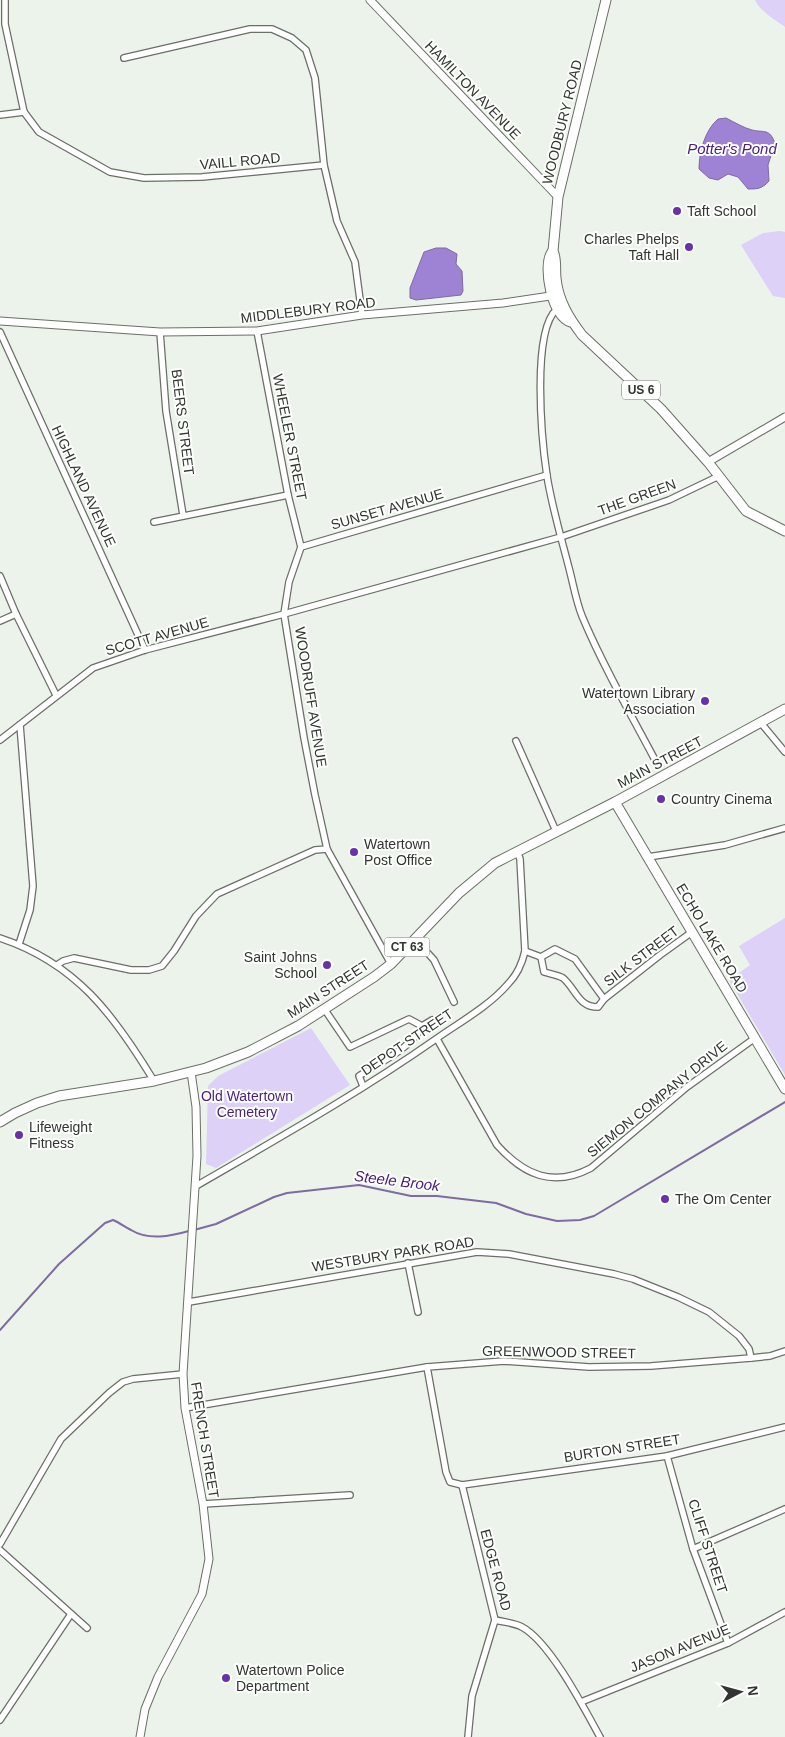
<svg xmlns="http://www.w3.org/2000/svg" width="785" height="1737" font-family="Helvetica,sans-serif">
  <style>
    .green { fill: #ddd1f8 }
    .water { fill: #9e82d3; stroke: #7e6ba2 }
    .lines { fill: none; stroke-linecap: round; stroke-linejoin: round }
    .stream { stroke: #7e6ba2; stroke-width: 2 }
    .minor-casing { stroke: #6a6f67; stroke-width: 8 }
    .tertiary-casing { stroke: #6a6f67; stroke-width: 9 }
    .secondary-casing { stroke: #6a6f67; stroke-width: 11 }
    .primary-casing { stroke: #6a6f67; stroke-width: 11 }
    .minor { stroke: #fff; stroke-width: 5.5 }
    .tertiary { stroke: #fff; stroke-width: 7 }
    .secondary { stroke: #fff; stroke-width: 9 }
    .primary { stroke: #fff; stroke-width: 9 }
    .poi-dot { fill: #6732aa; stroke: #fcfffb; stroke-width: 2 }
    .labels { text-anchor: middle; stroke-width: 4; stroke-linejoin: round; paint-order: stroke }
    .shield { fill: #fcfffb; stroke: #6f726e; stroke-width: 1 }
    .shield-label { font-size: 12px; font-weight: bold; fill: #323531 }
    .street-label { font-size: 14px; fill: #323531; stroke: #fcfffb }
    .poi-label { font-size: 14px; fill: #323531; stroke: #fcfffb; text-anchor: start }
    .park-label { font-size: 14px; fill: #491e7e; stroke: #fcfffb }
    .water-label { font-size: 15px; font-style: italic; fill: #4b2080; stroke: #fcfffb }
  </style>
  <rect width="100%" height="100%" fill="#ecf3ea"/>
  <g class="green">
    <path d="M755,0H785V27C775,20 760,11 755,0Z"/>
    <path d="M780,231L785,232V298L773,296L741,245L763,233Z"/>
    <path d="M785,918V1075L729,980L750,965L739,946Z"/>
    <path d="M311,1028L350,1085L216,1168L206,1164L208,1086L218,1076Z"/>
  </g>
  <g class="water">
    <path d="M726,118C734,122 744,128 752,130C765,133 769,128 775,143L768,165L769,181C762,189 757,189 748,189L738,177L728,174L718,180L709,178L699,169C699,152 705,130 718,119Z"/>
    <path d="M436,248H446L457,254L456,264L462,271L463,291L461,295L416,300L410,298V288L424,252Z"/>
  </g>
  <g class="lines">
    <g class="stream">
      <path d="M194,1230L216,1224L274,1197L287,1193L359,1185L411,1196H437L496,1203L526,1214L557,1221L580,1220L594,1216L785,1102"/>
      <path d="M0,1330L59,1264L105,1223L113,1220C120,1223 125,1227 131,1230C149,1241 171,1236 189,1231"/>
    </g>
    <g class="minor-casing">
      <g id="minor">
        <path d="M5,0V24L24,112L39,132L110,172L144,178L202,177L324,165"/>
        <path d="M124,58L250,29H272L292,38L306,50L315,78L324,165L337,221L355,262L362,315"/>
        <path d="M0,115L24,112"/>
        <path d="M557,309C531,331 542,443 547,476C552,507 561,537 569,568C573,583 576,601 582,616C602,664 629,711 654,758"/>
        <path d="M257,331L288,495L301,547"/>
        <path d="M0,332L145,650"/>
        <path d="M160,332L166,411L183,515"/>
        <path d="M154,522L288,495"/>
        <path d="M301,547L289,582L284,614L304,738L315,795L327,849L391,964"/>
        <path d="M301,547L547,475"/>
        <path d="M0,576L16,614L56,695"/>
        <path d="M0,621L16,614"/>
        <path d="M761,723L785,752"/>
        <path d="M0,740L93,668L145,650L284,614L561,537L669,500L719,476"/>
        <path d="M516,741L556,831"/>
        <path d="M648,857L725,845L785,828"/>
        <path d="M0,938C76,963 114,1015 154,1081"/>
        <path d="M415,939L434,960L454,1002"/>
        <path d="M19,944L30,910L33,886L20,725"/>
        <path d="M525,951L541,957L555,949L575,959L604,999L660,955L692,932"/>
        <path d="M541,957L544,972C550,974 558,975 563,978C576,989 578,1007 598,1007L604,999"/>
        <path d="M57,965L63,961L74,958L131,970H149L162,966L174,951L196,916L217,894L315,850L327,849"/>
        <path d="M325,1010L350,1047L409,1019L422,1026"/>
        <path d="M422,1026L432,1020"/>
        <path d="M437,1039L497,1145C524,1175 553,1188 591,1168L687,1087L755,1038"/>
        <path d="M363,1086L359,1076C379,1063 412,1048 422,1026"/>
        <path d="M196,1186C277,1139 359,1093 436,1039C460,1022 488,1007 508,984C517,975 522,964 525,951L520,859L517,851"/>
        <path d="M408,1263L418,1312"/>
        <path d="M189,1302L477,1252L509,1254L614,1274L633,1279L678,1297L709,1312L739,1336L749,1349L751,1358"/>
        <path d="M427,1367L446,1472L450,1482L462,1485L667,1456L785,1427"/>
        <path d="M185,1408L427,1367L504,1361L589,1367L651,1366L751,1358L770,1356L785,1351"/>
        <path d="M667,1456L693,1549L728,1643"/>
        <path d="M462,1485L495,1620C504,1622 515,1623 522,1627C550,1642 584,1708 600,1737"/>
        <path d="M203,1504L350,1495"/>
        <path d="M0,1544L61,1439L109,1393L123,1382L133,1379L183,1374"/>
        <path d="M693,1549L785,1509"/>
        <path d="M0,1550L87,1628"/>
        <path d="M581,1702L728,1643L785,1612"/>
        <path d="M0,1720L71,1614"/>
        <path d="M468,1737L472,1696L495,1620"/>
      </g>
    </g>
    <g class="tertiary-casing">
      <g id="tertiary">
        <path d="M370,0L558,197"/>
        <path d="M0,321L160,332L257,331L362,315L503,303L557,295"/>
        <path d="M708,462L785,417"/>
        <path d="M140,1737L145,1709L158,1677L202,1594L209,1559L203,1504L185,1408L183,1374L197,1156L196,1107L191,1072"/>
      </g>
    </g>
    <g class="secondary-casing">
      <path id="secondary" d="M615,802L785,1089"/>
    </g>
    <g class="primary-casing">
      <g id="primary">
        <path d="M606,0L558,197L553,251C557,259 555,270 556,278C558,300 569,318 582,335L661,409L708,462L746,511L785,531"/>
        <path d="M552,252C542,265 552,318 571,322"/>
        <path d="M0,1122L15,1113L37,1103L59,1096L154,1081L206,1068L248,1052L298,1026L374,977L391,964L459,893L495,863L615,802L785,709"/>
      </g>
    </g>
    <use href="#minor" class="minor"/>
    <use href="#tertiary" class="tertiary"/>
    <use href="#secondary" class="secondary"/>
    <use href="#primary" class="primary"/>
  </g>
  <g class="poi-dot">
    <circle cx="677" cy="211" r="5"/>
    <circle cx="689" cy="247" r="5"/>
    <circle cx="705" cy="701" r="5"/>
    <circle cx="661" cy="799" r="5"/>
    <circle cx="354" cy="852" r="5"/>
    <circle cx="327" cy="965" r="5"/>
    <circle cx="19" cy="1135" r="5"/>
    <circle cx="665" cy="1199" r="5"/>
    <circle cx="226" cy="1678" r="5"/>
  </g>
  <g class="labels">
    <g class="shield">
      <rect x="622" y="380.5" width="38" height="19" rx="4"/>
      <rect x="384.5" y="937.5" width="45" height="19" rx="4"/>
    </g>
    <g class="shield-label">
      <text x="641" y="394">US 6</text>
      <text x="407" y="951">CT 63</text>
    </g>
    <g class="street-label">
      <text transform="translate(473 90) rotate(46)" y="5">HAMILTON AVENUE</text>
      <text transform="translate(562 122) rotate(-76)" y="5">WOODBURY ROAD</text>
      <text transform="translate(240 161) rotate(-5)" y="5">VAILL ROAD</text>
      <text transform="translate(308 310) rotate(-7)" y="5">MIDDLEBURY ROAD</text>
      <text transform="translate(183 422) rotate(83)" y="5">BEERS STREET</text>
      <text transform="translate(290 437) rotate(79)" y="5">WHEELER STREET</text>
      <text transform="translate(84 486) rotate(65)" y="5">HIGHLAND AVENUE</text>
      <text transform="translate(637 497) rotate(-20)" y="5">THE GREEN</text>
      <text transform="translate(387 509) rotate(-16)" y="5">SUNSET AVENUE</text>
      <text transform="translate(157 636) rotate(-16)" y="5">SCOTT AVENUE</text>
      <text transform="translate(311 697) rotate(81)" y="5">WOODRUFF AVENUE</text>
      <text transform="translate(660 762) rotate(-28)" y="5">MAIN STREET</text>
      <text transform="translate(712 938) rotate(59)" y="5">ECHO LAKE ROAD</text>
      <text transform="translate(641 956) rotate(-37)" y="5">SILK STREET</text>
      <text transform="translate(328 989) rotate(-33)" y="5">MAIN STREET</text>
      <text transform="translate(407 1042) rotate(-34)" y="5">DEPOT STREET</text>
      <text transform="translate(657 1099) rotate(-39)" y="5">SIEMON COMPANY DRIVE</text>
      <text transform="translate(393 1254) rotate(-9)" y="5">WESTBURY PARK ROAD</text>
      <text transform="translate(559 1352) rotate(1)" y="5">GREENWOOD STREET</text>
      <text transform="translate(205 1440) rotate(81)" y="5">FRENCH STREET</text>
      <text transform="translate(622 1448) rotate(-9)" y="5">BURTON STREET</text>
      <text transform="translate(708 1546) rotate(72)" y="5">CLIFF STREET</text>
      <text transform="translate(496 1570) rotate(75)" y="5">EDGE ROAD</text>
      <text transform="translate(680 1648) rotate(-22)" y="5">JASON AVENUE</text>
    </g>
    <g class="poi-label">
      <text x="687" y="216">Taft School</text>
      <text x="679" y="244" text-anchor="end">Charles Phelps<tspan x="679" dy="16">Taft Hall</tspan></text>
      <text x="695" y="698" text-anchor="end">Watertown Library<tspan x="695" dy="16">Association</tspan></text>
      <text x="671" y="804">Country Cinema</text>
      <text x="364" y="849">Watertown<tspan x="364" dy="16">Post Office</tspan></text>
      <text x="317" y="962" text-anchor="end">Saint Johns<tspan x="317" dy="16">School</tspan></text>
      <text x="29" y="1132">Lifeweight<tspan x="29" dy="16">Fitness</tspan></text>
      <text x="675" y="1204">The Om Center</text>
      <text x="236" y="1675">Watertown Police<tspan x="236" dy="16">Department</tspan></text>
    </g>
    <g class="park-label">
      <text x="247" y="1101">Old Watertown<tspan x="247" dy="16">Cemetery</tspan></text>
    </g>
    <g class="water-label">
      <text x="732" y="154">Potter's Pond</text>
      <text transform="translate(397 1181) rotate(7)" y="5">Steele Brook</text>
    </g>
  </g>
  <g transform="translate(740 1692) rotate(84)" stroke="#fcfffb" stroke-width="4" paint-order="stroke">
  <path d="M0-4L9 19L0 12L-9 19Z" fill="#323531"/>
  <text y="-8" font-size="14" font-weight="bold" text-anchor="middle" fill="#323531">N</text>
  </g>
</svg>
